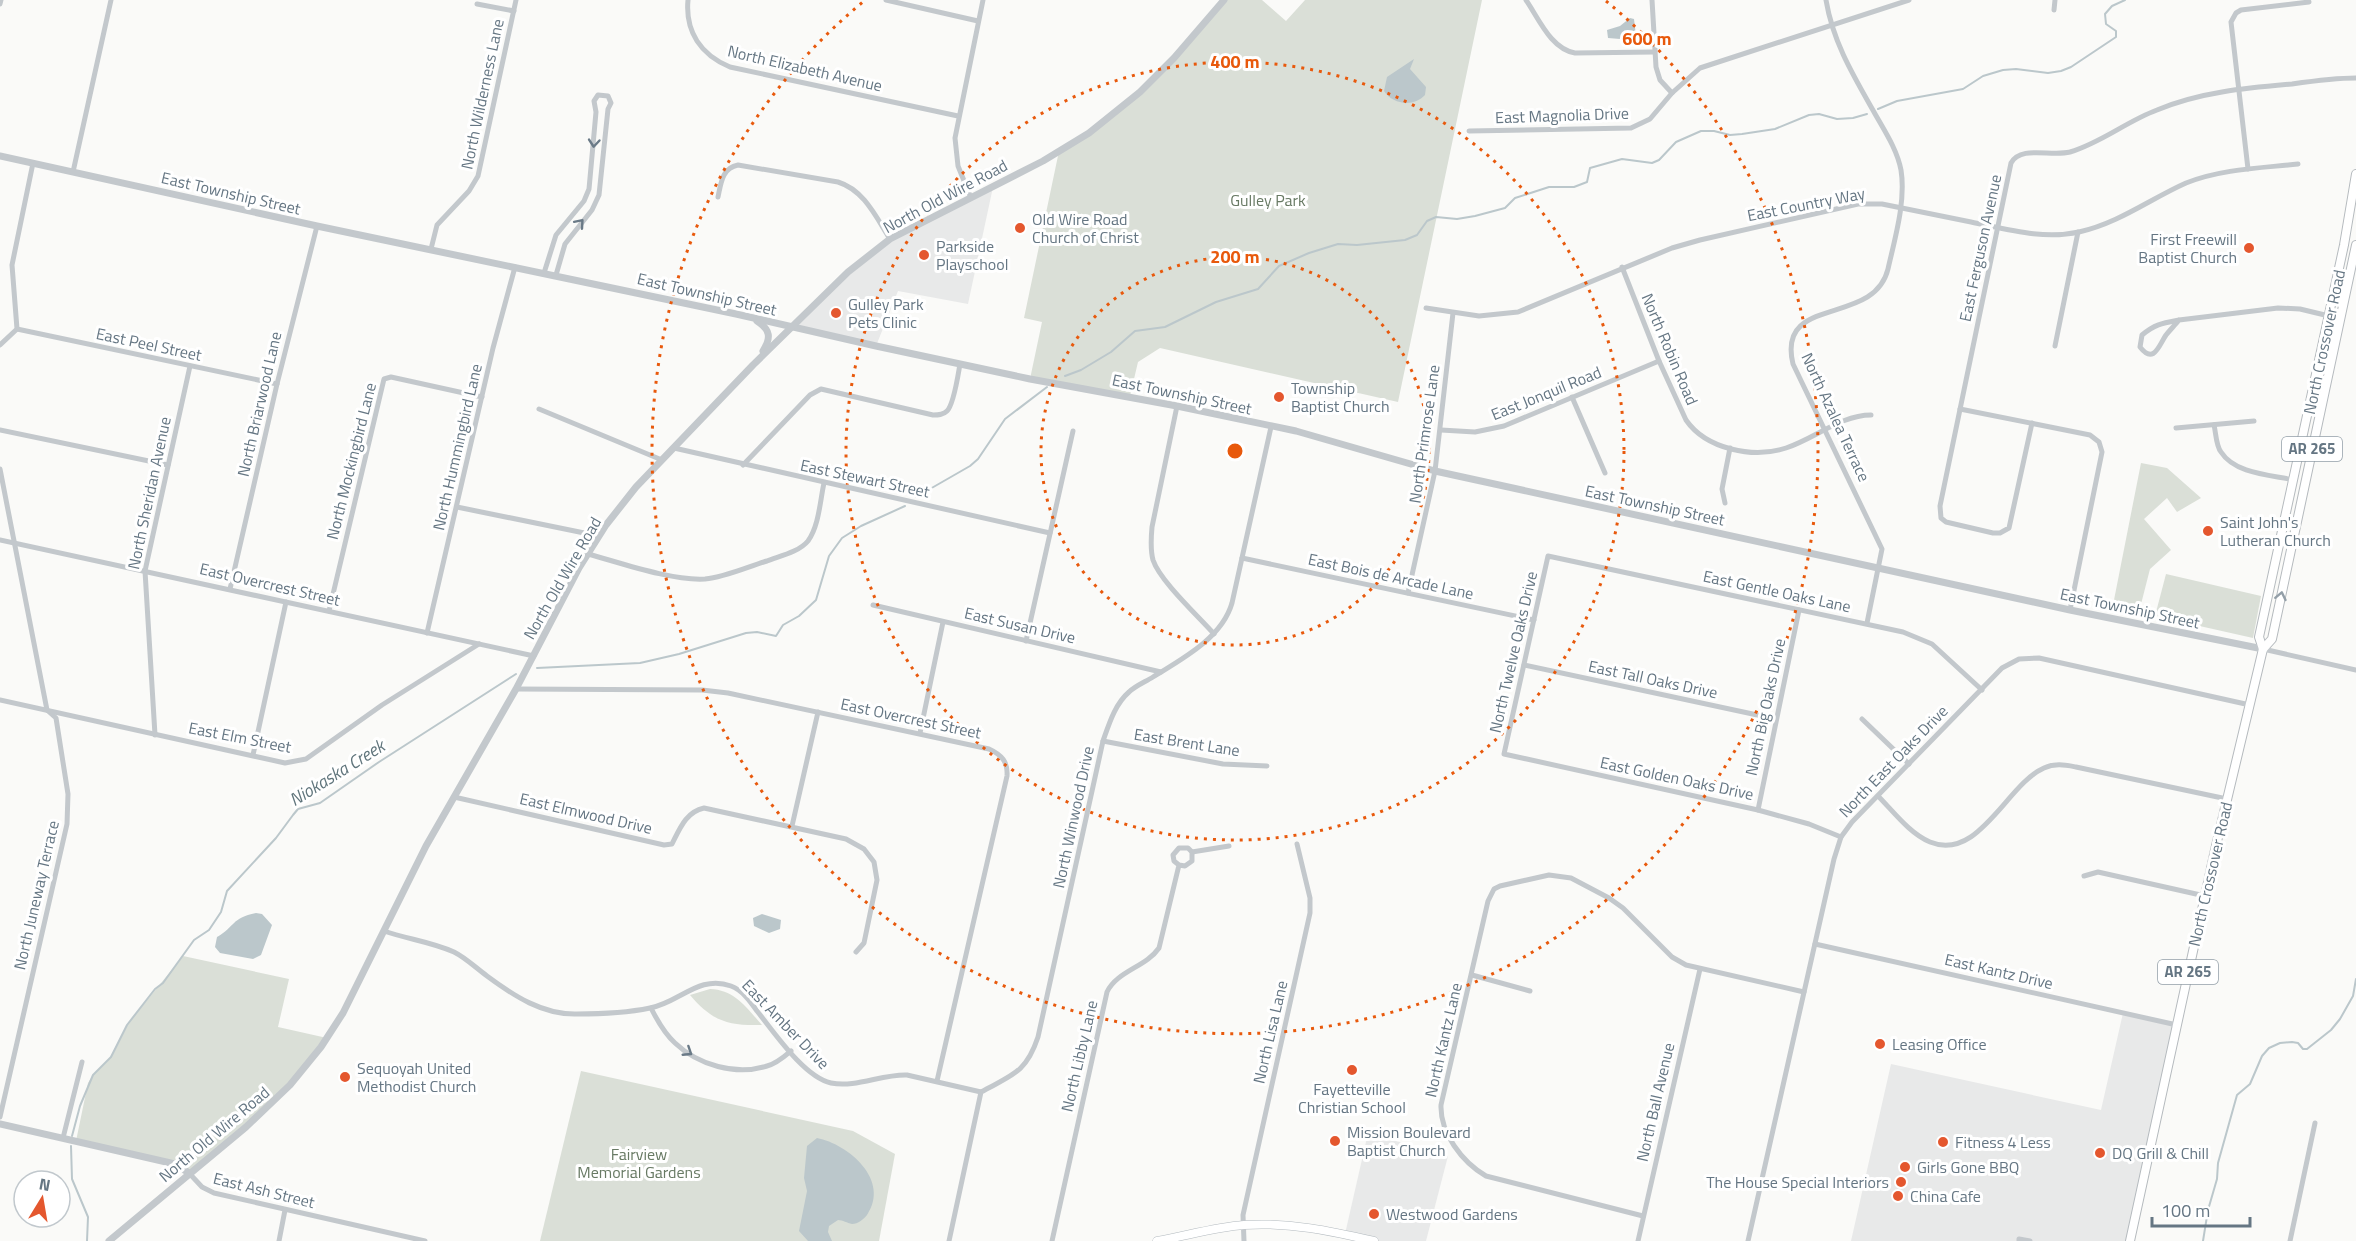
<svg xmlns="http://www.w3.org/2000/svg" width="2356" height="1241" font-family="'Titillium Web',sans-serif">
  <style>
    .built { fill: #e8e9e9 }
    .green { fill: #dadfd7 }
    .water { fill: #bbc7cb }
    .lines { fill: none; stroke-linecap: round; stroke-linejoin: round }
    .stream { stroke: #bbc7cb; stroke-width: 2 }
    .secondary-casing { stroke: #b3babf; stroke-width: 9 }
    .primary-casing { stroke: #b5babe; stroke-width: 10 }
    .minor { stroke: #c3c8cc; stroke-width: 5 }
    .tertiary { stroke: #c3c8cc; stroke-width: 7 }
    .secondary { stroke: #fff; stroke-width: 8 }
    .primary { stroke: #fff; stroke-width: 8 }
    .oneway { stroke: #6a7a87 }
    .oneway2 { stroke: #939fa8 }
    .ring { fill: none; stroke: #e8590c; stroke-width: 3; stroke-dasharray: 3 6 }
    .poi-dot { fill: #e4572e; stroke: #fff; stroke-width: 2 }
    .labels { text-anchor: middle; stroke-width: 6; stroke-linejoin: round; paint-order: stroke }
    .shield { fill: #fff; stroke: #939fa8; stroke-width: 1.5 }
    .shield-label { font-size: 15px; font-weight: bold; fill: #657683 }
    .street-label { font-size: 16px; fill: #657683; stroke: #fff }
    .park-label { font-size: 16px; fill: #687a64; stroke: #fff }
    .poi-label { font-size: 16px; fill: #657683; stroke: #fff; text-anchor: start }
    .water-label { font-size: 18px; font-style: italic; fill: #60757c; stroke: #fff }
    .centre { fill: #e8590c; stroke: #fff; stroke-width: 3 }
    .ring-label { font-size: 18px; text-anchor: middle; font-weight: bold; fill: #e8590c; stroke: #fff; stroke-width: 6; stroke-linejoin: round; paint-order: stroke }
  </style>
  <rect width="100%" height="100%" fill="#fafaf8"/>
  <g class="built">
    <path d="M993,187L968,304L898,291L876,346L791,327L890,239Z"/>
    <path d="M2123,1013L2177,1025L2130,1241H1851L1891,1064L2101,1110Z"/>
    <path d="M1368,1133L1448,1156L1426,1241H1374L1345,1234Z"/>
  </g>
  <g class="green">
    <path d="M1224,0H1262L1286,21L1305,0H1482L1398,402L1160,348L1138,362L1130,396L1030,379L1042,322L1024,318L1059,151L1127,104Z"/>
    <path d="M2141,463L2167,468L2201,498L2177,512L2167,498L2144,519L2171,550L2150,569L2139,612L2113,605Z"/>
    <path d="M2166,574L2261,596L2253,638L2155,616Z"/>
    <path d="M183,956L289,979L278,1027L327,1038L290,1085L189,1173L175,1164L76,1141L88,1083L93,1075L108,1061L127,1025Z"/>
    <path d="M710,989C735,990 746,1007 762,1025C728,1026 712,1021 690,995Z"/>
    <path d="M581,1071L853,1131L895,1154L879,1241H540Z"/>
  </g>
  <g class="water">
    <path d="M1630,18L1634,19L1636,36L1632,40L1608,38L1607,30L1620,26Z"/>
    <path d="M1414,59L1410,69L1426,87L1425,95C1414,107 1393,105 1384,91L1387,77Z"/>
    <path d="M256,913L262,914L272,925L261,955L253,959L220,953L215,947L217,937C235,927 231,918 256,913Z"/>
    <path d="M762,914L781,920L780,929L769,933L754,926L753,918Z"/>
    <path d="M817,1138C848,1144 891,1180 867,1215C864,1219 858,1224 852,1224C847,1223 843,1220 838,1220L829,1226L828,1232L832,1241H808L799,1231L807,1191L804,1178L807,1146Z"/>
  </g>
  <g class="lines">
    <g class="stream">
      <path d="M1878,109L1897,101L1963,89L1983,76L2003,70L2016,69L2048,73L2061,71L2071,67L2116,37V31L2106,24L2105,14L2112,6L2125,0"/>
      <path d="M1065,376L1081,370L1111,352L1135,331L1165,327L1216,302L1258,289L1279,266L1309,253L1338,244L1357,245L1405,240L1417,235L1427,221L1436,217L1457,219L1475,216L1505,208L1515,198L1549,187H1574L1587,182L1590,168L1622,159L1652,163L1659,160L1676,142L1701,131H1714L1730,135L1742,134L1775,129L1809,115L1819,114L1837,119L1853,118L1867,114"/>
      <path d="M916,497L970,466L978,459L1005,419L1047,387"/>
      <path d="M537,668L640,663L679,654L746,633L757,632L776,636L783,625L799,616L816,600L829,556L842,538L861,526L905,506"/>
      <path d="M72,1136L80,1106L93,1075L111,1057L127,1025L155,989L163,983L194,940L209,930L221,912L227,891L276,838L293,815L298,809L320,803L379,762L516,674"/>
      <path d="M71,1146L72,1179L88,1217L87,1241"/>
      <path d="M2203,1241L2208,1210L2217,1179L2218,1163L2237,1095L2250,1084L2262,1056L2269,1048L2280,1043L2292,1042L2298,1043L2303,1049H2307L2331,1030L2340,1019L2353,996L2356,979"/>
    </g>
    <g class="secondary-casing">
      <path id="secondary" d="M1157,1241C1186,1236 1215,1227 1244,1225C1289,1222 1331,1231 1374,1241"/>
    </g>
    <g class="primary-casing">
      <g id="primary">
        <path d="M2263,649L2272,639L2356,245"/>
        <path d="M2130,1241L2215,850L2263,649L2259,637L2344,245L2356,174"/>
      </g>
    </g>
    <g class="minor">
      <path d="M688,0C685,32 701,55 730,67L958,116"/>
      <path d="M886,0L978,21"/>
      <path d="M1526,0C1539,19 1551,49 1575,53L1654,52"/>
      <path d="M1652,0L1656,67L1660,80L1672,93"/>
      <path d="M1826,0C1833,42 1853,75 1874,112C1884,130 1897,149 1901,170C1906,201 1895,238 1888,269C1874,327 1776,294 1793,364L1882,549L1867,623"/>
      <path d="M0,4L1,0"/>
      <path d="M477,4L514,11"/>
      <path d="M2054,10L2055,0"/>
      <path d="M1469,131L1631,128L1650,119L1672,93L1700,68L1909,0"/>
      <path d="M2248,169L2231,22L2236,13L2241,10L2309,2"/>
      <path d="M73,172L111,0"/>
      <path d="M718,197C721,183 722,168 738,165L838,182C864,190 876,217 890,239"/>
      <path d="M971,198L958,166L955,138L983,0"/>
      <path d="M431,249L437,225L469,191L478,176L516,0"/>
      <path d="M1622,267L1659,361L1686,420C1706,449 1753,459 1786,448C1814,439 1841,415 1871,415"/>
      <path d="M544,273L556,235L584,201L589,189L596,112L594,101L598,95L608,96L611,103L608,109L599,195L592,210L565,244L556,275"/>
      <path d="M1426,308L1479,316L1518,312L1672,248L1700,240L1858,204H1882C1911,210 1941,216 1971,222C2006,229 2043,240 2079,232C2119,223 2150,199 2186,183C2221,169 2261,168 2298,164"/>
      <path d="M2179,320C2175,325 2170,330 2166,335C2159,345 2154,365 2140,347L2142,335C2155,324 2163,323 2179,320L2278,308L2300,309L2329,316"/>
      <path d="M17,329L277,384"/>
      <path d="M0,345L17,329L12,265L33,163"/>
      <path d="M2055,346L2078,232"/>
      <path d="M1572,397L1605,473"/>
      <path d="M1177,406L1152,527C1151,538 1150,549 1153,560C1160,581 1198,616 1214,634"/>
      <path d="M539,409L662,460"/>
      <path d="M1960,409L2090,435L2099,442L2102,452L2070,610"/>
      <path d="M2032,423L2009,528L2000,533H1993L1946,522L1941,518L1940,506L2011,163C2021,145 2051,157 2070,152C2101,143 2127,121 2157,110C2200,92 2246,88 2292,84C2313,81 2335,78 2356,78"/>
      <path d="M2214,425C2216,433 2216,446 2221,452C2235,474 2271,475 2294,480"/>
      <path d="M2176,428L2254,421"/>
      <path d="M0,430L168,465"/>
      <path d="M1441,430L1475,432L1504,426L1659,361"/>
      <path d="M674,448L1050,533"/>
      <path d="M743,465L810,395L821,389L933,415C938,415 943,415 947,411C954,404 958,375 960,364"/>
      <path d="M0,469L47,710L56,718L68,794L67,824L0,1117"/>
      <path d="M1725,503L1722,489L1730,448"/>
      <path d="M457,507L599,536"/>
      <path d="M0,540L534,656"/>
      <path d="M588,554C621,563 672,581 705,579C726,577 747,567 767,561C780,556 799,552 808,541C819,526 820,501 824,483"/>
      <path d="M1242,558L1534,620"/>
      <path d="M230,589L277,384L317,226"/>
      <path d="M1408,593L1435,471L1453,313"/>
      <path d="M873,605L1161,672"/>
      <path d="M329,611L384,379L391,377L482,397"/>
      <path d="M427,633L493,348L515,267"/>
      <path d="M1026,641L1073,431"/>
      <path d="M2263,649L2356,670"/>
      <path d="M1524,665L1776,719"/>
      <path d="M516,689L702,690L728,693L989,749C1002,755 1008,762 1007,776L937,1081"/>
      <path d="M0,700L285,763L306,759L382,705L479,644"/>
      <path d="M1862,719L1909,764"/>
      <path d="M920,733L943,622"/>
      <path d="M155,735L145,571L190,366"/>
      <path d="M1103,741L1223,764L1267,766"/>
      <path d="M253,755L286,602"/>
      <path d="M1878,796C1893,811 1910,834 1930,842C1979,862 2007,784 2044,768C2055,763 2065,765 2076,767L2227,799"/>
      <path d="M454,797L664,845L672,844C680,828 686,812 704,808L846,839L864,849L874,862L877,880L864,943L856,952"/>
      <path d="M1758,810L1799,610"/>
      <path d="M792,826L818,712"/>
      <path d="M1841,837L1809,824L1758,810L1504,754L1548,556L1903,632L1932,644L1982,690"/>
      <path d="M1192,852L1229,846"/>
      <path d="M2084,876L2098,872L2205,896"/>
      <path d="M384,931C407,939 432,942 454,952C466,958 476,968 487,976C514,996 543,1015 577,1014C601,1014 626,1013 650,1008C679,1003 699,974 731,986C742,990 750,1001 757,1011C774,1032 804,1077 831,1083C856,1088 882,1074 907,1075L981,1092"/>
      <path d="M1815,944L2177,1025"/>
      <path d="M1472,975L1530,991"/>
      <path d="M651,1008C657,1020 665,1034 675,1043C698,1065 736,1076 767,1066C776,1064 784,1057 791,1051"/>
      <path d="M63,1138L82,1062"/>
      <path d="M189,1173L202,1187L214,1193L425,1241"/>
      <path d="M1643,1216L1486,1176C1462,1162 1440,1133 1441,1105L1488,901L1494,889L1500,886L1549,875L1571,878L1609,898L1623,908L1672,957L1686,965L1804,992"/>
      <path d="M279,1241L285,1210"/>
      <path d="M949,1241L981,1092C1012,1075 1026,1073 1038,1037L1103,741C1109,724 1115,704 1129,692C1135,686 1145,682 1153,677C1182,659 1222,638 1232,603L1271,427"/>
      <path d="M1052,1241L1107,992C1117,971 1146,967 1159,948L1179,865L1174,861L1173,855L1179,848H1188L1192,852V861L1185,866L1179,865"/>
      <path d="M1244,1241L1243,1215L1310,913V898L1297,844"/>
      <path d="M1638,1241L1700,969"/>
      <path d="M1748,1241L1834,859L1841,837L1852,822L2002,668L2019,659L2039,658L2250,705"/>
      <path d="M2019,1241V1239L2030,1241"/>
      <path d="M2290,1241L2315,1123"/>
    </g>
    <g class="tertiary">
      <path d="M0,156L317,226L736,314L876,346L1030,379L1177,406L1296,431L1435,471L2070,610L2263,649"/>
      <path d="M757,321C771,330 771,338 763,351"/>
      <path d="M0,1124L175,1164L189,1173"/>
      <path d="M109,1241L246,1127L290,1085L321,1047L343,1013L426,846L516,689L579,568L606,525L636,487L753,365L848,272L890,239L1043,161L1089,133L1140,92L1174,58L1224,0"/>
    </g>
    <use href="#secondary" class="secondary"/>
    <use href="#primary" class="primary"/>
  </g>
  <defs><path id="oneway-chevron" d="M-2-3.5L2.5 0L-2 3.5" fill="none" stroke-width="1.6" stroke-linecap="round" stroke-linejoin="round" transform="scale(1.5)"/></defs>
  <g class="oneway">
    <use href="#oneway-chevron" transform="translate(594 143) rotate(95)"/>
    <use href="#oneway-chevron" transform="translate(580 223) rotate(-49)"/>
    <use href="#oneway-chevron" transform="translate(688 1052) rotate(33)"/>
  </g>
  <use class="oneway2" href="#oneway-chevron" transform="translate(2281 596) rotate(-78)"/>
  <g class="ring">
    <circle cx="1235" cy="451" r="194"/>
    <circle cx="1235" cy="451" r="389"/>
    <path d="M1606 1A583 583 0 1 1 864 1"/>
  </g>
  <g class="poi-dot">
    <circle cx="1020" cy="228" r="6"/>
    <circle cx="2249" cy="248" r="6"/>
    <circle cx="924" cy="255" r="6"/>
    <circle cx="836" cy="313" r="6"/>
    <circle cx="1279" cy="397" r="6"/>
    <circle cx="2208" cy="531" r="6"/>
    <circle cx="1880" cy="1044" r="6"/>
    <circle cx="1352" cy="1070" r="6"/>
    <circle cx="345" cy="1077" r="6"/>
    <circle cx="1335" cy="1141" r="6"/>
    <circle cx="1943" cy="1142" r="6"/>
    <circle cx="2100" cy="1153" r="6"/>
    <circle cx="1905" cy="1167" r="6"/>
    <circle cx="1901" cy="1182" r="6"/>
    <circle cx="1898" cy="1196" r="6"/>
    <circle cx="1374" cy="1214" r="6"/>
  </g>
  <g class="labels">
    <g class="shield">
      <rect x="2282" y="437" width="60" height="24" rx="4.5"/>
      <rect x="2158" y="960" width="60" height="24" rx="4.5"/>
    </g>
    <g class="shield-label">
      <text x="2312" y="454">AR 265</text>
      <text x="2188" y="977">AR 265</text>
    </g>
    <g class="street-label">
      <text transform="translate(805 68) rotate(13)" y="6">North Elizabeth Avenue</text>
      <text transform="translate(482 94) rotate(-78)" y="6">North Wilderness Lane</text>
      <text transform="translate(1562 115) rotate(-2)" y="6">East Magnolia Drive</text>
      <text transform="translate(231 193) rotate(13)" y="6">East Township Street</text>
      <text transform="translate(945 196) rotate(-28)" y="6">North Old Wire Road</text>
      <text transform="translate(1806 204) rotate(-11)" y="6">East Country Way</text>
      <text transform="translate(1980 248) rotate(-78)" y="6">East Ferguson Avenue</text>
      <text transform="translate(707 294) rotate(13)" y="6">East Township Street</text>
      <text transform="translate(2324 342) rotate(-78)" y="6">North Crossover Road</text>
      <text transform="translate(149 344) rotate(12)" y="6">East Peel Street</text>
      <text transform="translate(1670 349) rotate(67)" y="6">North Robin Road</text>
      <text transform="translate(1546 393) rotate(-22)" y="6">East Jonquil Road</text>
      <text transform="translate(1182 394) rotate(12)" y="6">East Township Street</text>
      <text transform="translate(259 404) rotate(-77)" y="6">North Briarwood Lane</text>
      <text transform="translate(1836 417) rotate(65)" y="6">North Azalea Terrace</text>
      <text transform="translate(1424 434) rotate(-82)" y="6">North Primrose Lane</text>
      <text transform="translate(457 447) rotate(-77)" y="6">North Hummingbird Lane</text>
      <text transform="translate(351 461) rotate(-76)" y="6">North Mockingbird Lane</text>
      <text transform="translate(865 478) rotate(12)" y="6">East Stewart Street</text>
      <text transform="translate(149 493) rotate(-78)" y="6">North Sheridan Avenue</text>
      <text transform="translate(1655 505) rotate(12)" y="6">East Township Street</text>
      <text transform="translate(1391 576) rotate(12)" y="6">East Bois de Arcade Lane</text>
      <text transform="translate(562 578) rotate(-60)" y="6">North Old Wire Road</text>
      <text transform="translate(270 584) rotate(13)" y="6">East Overcrest Street</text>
      <text transform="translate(1777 591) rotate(12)" y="6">East Gentle Oaks Lane</text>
      <text transform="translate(2130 608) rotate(12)" y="6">East Township Street</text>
      <text transform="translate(1020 625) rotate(13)" y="6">East Susan Drive</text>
      <text transform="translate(1513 652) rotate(-77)" y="6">North Twelve Oaks Drive</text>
      <text transform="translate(1653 679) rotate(12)" y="6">East Tall Oaks Drive</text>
      <text transform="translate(1765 707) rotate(-78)" y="6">North Big Oaks Drive</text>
      <text transform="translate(911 718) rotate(12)" y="6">East Overcrest Street</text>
      <text transform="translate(240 737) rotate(11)" y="6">East Elm Street</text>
      <text transform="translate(1187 742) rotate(9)" y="6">East Brent Lane</text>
      <text transform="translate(1893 761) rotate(-46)" y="6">North East Oaks Drive</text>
      <text transform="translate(1677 778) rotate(12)" y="6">East Golden Oaks Drive</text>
      <text transform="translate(586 813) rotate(13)" y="6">East Elmwood Drive</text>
      <text transform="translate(1073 817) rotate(-78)" y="6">North Winwood Drive</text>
      <text transform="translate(2210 874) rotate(-77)" y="6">North Crossover Road</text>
      <text transform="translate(36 895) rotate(-77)" y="6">North Juneway Terrace</text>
      <text transform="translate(1999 971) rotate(13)" y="6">East Kantz Drive</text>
      <text transform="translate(786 1024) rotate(46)" y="6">East Amber Drive</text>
      <text transform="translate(1270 1032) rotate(-77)" y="6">North Lisa Lane</text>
      <text transform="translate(1443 1040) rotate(-77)" y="6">North Kantz Lane</text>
      <text transform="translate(1079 1056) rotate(-77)" y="6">North Libby Lane</text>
      <text transform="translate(1655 1102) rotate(-77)" y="6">North Ball Avenue</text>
      <text transform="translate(214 1134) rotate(-40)" y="6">North Old Wire Road</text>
      <text transform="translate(264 1190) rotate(14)" y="6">East Ash Street</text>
    </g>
    <g class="park-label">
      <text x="1268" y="206">Gulley Park</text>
      <text x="639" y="1160">Fairview<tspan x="639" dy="18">Memorial Gardens</tspan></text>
    </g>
    <g class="poi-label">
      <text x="1032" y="225">Old Wire Road<tspan x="1032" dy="18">Church of Christ</tspan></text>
      <text x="2237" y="245" text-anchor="end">First Freewill<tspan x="2237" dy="18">Baptist Church</tspan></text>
      <text x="936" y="252">Parkside<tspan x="936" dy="18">Playschool</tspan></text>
      <text x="848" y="310">Gulley Park<tspan x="848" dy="18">Pets Clinic</tspan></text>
      <text x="1291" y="394">Township<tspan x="1291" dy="18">Baptist Church</tspan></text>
      <text x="2220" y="528">Saint John's<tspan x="2220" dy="18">Lutheran Church</tspan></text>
      <text x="1892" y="1050">Leasing Office</text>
      <text x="357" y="1074">Sequoyah United<tspan x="357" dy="18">Methodist Church</tspan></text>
      <text x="1352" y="1095" text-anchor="middle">Fayetteville<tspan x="1352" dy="18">Christian School</tspan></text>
      <text x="1347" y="1138">Mission Boulevard<tspan x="1347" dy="18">Baptist Church</tspan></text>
      <text x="1955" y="1148">Fitness 4 Less</text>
      <text x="2112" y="1159">DQ Grill &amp; Chill</text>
      <text x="1917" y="1173">Girls Gone BBQ</text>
      <text x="1889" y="1188" text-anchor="end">The House Special Interiors</text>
      <text x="1910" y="1202">China Cafe</text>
      <text x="1386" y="1220">Westwood Gardens</text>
    </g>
    <g class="water-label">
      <text transform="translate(337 773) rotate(-32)" y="6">Niokaska Creek</text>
    </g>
  </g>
  <circle cx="1235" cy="451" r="9" class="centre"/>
  <g class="ring-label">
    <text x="1647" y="45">600 m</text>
    <text x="1235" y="68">400 m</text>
    <text x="1235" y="263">200 m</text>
  </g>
  <g transform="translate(42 1199) rotate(11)"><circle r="28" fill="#ffffff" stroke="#c1c8cd" stroke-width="1.5"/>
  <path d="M0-4.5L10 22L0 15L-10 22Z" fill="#e4572e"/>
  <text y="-9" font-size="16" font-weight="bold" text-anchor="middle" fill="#657683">N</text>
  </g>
  <path d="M2152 1217v9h98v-9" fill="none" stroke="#657683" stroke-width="3"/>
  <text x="2161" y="1217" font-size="18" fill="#657683" stroke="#ffffff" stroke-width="4.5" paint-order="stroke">100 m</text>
</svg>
